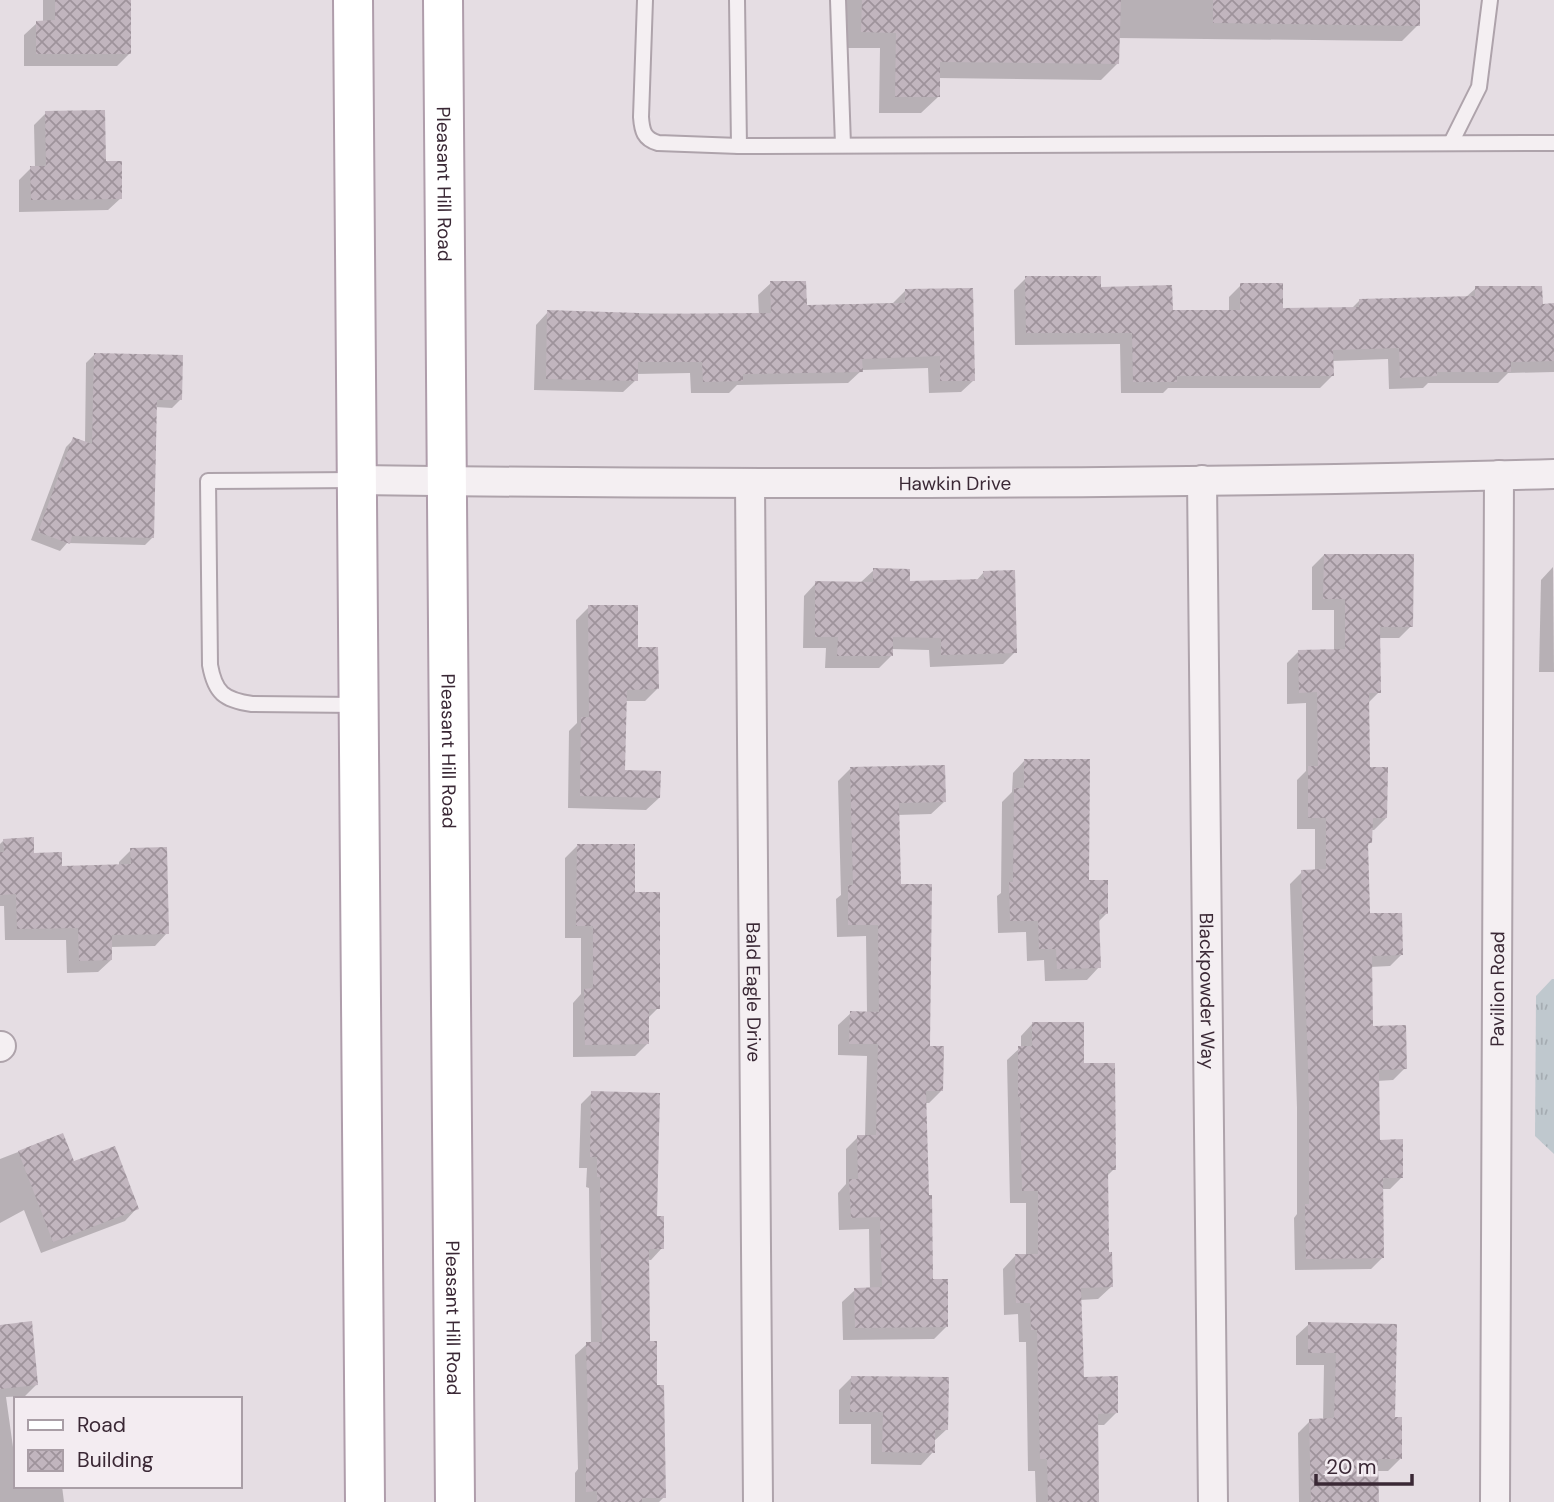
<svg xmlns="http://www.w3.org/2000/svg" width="1554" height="1502" font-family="'DM Sans',sans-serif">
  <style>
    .park { fill: url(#park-tufts) }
    .shadow { fill: #0003 }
    .building { fill: url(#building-cross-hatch) }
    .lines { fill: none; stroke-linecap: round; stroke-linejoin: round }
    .service-casing { stroke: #aea3ab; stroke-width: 18 }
    .minor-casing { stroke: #aea3ab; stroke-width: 32 }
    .primary-casing { stroke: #af9dab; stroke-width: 42 }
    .service { stroke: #f4eff2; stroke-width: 14 }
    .minor { stroke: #f4eff2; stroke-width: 28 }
    .primary { stroke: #fff; stroke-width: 38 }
    .labels { text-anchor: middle; stroke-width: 5; stroke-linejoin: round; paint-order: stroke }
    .street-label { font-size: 19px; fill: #3a2835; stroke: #f3ecf1 }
  </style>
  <defs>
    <pattern id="park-tufts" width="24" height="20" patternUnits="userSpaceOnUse" patternTransform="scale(1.75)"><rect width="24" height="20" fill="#bfc8ce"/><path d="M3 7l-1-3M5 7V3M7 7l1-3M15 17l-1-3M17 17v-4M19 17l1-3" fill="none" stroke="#a5acb2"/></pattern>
    <pattern id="building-cross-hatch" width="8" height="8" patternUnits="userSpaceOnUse" patternTransform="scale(1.75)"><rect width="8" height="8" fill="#c1b5be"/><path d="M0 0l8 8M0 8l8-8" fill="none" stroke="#9e939b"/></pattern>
  </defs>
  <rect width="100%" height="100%" fill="#e5dde3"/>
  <path class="park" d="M1552,979H1554V1154L1535,1136L1536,996Z"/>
  <g class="shadow">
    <path d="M43,0H129L130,53L117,66H24V35L37,23L43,22Z"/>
    <path d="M846,0H1418V25L1402,41L1118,38V63L1101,80L938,78V97L921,113H879L880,48H845Z"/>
    <path d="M46,113L104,163L121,198L108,210L19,212V180L31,168H35L34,125Z"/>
    <path d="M1026,278L1099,289L1171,312H1229V297L1241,285L1281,310L1351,309L1360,300L1465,298L1476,288L1541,305H1554V372L1508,373L1498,383H1428L1423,388L1389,389L1388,359L1332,361V376L1320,388H1168L1163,393H1121L1120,344L1015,345L1014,290Z"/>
    <path d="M771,283L805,306L893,303L905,291L974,380L961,392L929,393L928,368L862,370L848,383L737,385L729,393H691L690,373L636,374V380L623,392L534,390L536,325L548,312L759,315L758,295Z"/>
    <path d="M94,355L180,400L172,408L155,407L153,537L145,545L67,543L60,551L31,540L66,447L74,439L85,443L86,363Z"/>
    <path d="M1324,555L1411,626L1399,638H1378L1379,692L1367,704L1368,768L1386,818L1374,830H1371L1370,843L1367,846L1368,915L1402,954L1390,966L1370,967L1371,1028L1405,1068L1393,1080L1377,1081L1378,1142L1402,1177L1390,1189H1382L1383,1257L1371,1269L1295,1270L1294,1218L1297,1214V1108L1290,884L1302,872L1315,871V829H1297V780L1306,771V703L1287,704V663L1299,651H1334V610H1312V567Z"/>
    <path d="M1553,567L1554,672H1539L1541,580Z"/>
    <path d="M874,570L908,582L976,581L984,572L1015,652L1003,664L930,667L929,650L891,649V656L879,668H825L826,648H803L804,596L816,583L861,582Z"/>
    <path d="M589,607L636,649L657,689L645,701H625L624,772L659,798L646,810L568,808L569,731L577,723L576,620Z"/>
    <path d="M1025,760L1088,882L1107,913L1098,922L1099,967L1087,980L1045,981L1044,960L1027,961L1026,932L998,933L997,896L1001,893L1002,802L1012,792L1013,773Z"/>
    <path d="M851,768L944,802L931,814L897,815L899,886L928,1047L941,1091L929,1103H924L932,1281L947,1326L934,1339L843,1340L842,1302L855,1290L870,1289L869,1229L839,1230L838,1193L846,1184V1149L858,1137H865L867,1056L838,1055V1025L851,1013H867L866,936L837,937L836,899L841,895L838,781Z"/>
    <path d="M4,840L61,868L119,866V862L131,850L167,933L155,946L110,947L111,960L98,972L67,973L66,940H5L4,906H0V844Z"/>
    <path d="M577,846L633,894L658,1008L647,1019L648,1043L635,1056L573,1057V1003L581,994V938H565V858Z"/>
    <path d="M1033,1023L1082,1064L1114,1169L1107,1176L1108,1254L1111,1287L1098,1299L1080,1300L1082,1379L1117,1412L1104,1425H1096L1099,1502H1036L1035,1471H1028L1026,1342H1019L1018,1314L1004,1315L1003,1269L1015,1256H1026V1203H1010L1007,1060L1021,1047V1036Z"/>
    <path d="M592,1093L655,1218L662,1248L651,1260H647L648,1343L656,1387L664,1497L659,1502H575V1473L578,1469L575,1355L587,1344H591L589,1188L586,1187L587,1168H579L581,1104Z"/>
    <path d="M62,1135L73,1163L137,1208L125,1221L41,1253L24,1210L0,1223V1159Z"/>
    <path d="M1309,1324L1395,1325L1393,1419L1401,1458L1388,1471H1377V1502H1299L1298,1433L1310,1421L1323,1420L1324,1365H1296V1336Z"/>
    <path d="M0,1326L36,1385L25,1396L6,1397L13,1447H16V1486H62L64,1502H0Z"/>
    <path d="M852,1377L947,1429L934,1441L933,1452L921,1465L871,1464V1424H839V1390Z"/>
  </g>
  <g class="building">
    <path d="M55,0H131V54H36V21L55,20Z"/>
    <path d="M862,0H1121L1119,64L940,62V97H895L896,33L861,32Z"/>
    <path d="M1213,0H1420V26L1213,23Z"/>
    <path d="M105,110L106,161H122V199L31,200L30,166H46L45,111Z"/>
    <path d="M1025,276H1101V287L1172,285L1173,310H1240V283H1283V308L1359,307V299L1475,296V286H1542L1543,304L1554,303V361L1511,362V372H1437V376L1400,378L1399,348L1333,350L1334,376H1177V382H1133L1132,333H1026Z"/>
    <path d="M770,281H806L807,305L905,303V289L973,288L975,381H940V356L862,359L863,372L743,374V381L703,382L702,362H638V381L546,379L547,310L639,313V314L771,313Z"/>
    <path d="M94,353L183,355L182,400H157L154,538L72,536L70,544L38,532L73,437L92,444Z"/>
    <path d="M1324,554H1414L1413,627H1380L1381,693H1369L1370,767H1388L1387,818H1373L1372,843H1368L1370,913H1402L1403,955L1372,956L1373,1026L1406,1025L1407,1069L1379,1070L1380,1140L1403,1139V1178H1383L1384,1258L1306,1259L1305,1204H1309V1095L1301,870L1326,869V818H1308V766H1318L1317,692L1299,693L1298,650L1345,649V599H1323Z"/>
    <path d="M873,568L910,569V581L984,579L983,571L1015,570L1017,653L941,655V638L893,637V656H837L838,637H815V581L873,582Z"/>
    <path d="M588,605H638V647H658L659,689L627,690L625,770L661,771L660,798L580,796L581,717H589Z"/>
    <path d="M1024,759H1090L1089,880H1108V914H1099L1101,968L1057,969L1056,949H1039L1038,921H1010L1009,882H1013L1014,788H1024Z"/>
    <path d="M945,765L946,802L899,803L901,884H932L930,1046H944L943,1091H926L929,1195H932L933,1279H948V1327L855,1328L854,1288L882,1287L880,1217L851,1218L849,1179H858L857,1135H876L878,1044H849L850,1011L879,1012L878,925H848V885H853L850,767Z"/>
    <path d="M34,837V853L62,852V866L131,864L130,848L167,847L169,934L112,935V960L79,961L78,928L17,929L16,894L0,895V852H4L3,839Z"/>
    <path d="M577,844H635V892H660V1009H649V1044L585,1045L584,989L593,988V926H576Z"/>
    <path d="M1032,1022H1084V1063H1115L1116,1170H1108L1109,1252H1112L1113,1287L1081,1288L1084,1377L1118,1376V1413L1098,1414L1099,1502H1048L1047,1459H1040L1037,1330H1031L1030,1303H1016L1015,1254H1038V1191H1022L1020,1097H1018V1046H1032Z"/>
    <path d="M591,1091L660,1093L657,1216H664V1249H649L650,1341H657V1385H664L666,1498H642V1502H597V1491L586,1492V1459H589L586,1342H602L600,1177H597V1157H590Z"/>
    <path d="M63,1133L74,1161L115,1146L139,1209L53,1242L18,1151Z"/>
    <path d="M32,1321L38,1385L0,1389V1325Z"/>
    <path d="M1308,1322L1397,1324L1395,1417H1402V1459H1378L1379,1502H1311L1309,1419L1334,1418L1336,1353H1308Z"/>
    <path d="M851,1376L949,1377L948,1430H935V1453L882,1452L883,1412H850Z"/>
  </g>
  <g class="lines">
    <g class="service-casing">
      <g id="service">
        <path d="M645,0L641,117C642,131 644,139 658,143L739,146"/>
        <path d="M737,0L739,146L1554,143"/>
        <path d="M838,0L843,145"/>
        <path d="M1451,143L1479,87L1490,0"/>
        <path d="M355,480L208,481L210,665C215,693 224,700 252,704L357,705"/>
      </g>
    </g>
    <g class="minor-casing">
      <g id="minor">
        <path id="s1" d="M357,480C756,485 1155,485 1554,474"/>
        <path id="s2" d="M1202,480L1213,1502"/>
        <path id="s3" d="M750,483L758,1502"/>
        <path d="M0,1047L1,1046"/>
        <path id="s4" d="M1495,1502L1499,475"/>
      </g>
    </g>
    <g class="primary-casing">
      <g id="primary">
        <path d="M353,0L365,1502"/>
        <path id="s5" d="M443,0L455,1502"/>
      </g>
    </g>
    <use href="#service" class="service"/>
    <use href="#minor" class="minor"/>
    <use href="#primary" class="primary"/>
  </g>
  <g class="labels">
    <g class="street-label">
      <text dy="7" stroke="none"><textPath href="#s5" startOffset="184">Pleasant Hill Road</textPath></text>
      <text dy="7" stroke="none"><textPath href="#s1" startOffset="598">Hawkin Drive</textPath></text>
      <text dy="7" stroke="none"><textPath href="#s5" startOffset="751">Pleasant Hill Road</textPath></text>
      <text dy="7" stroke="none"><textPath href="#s4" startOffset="513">Pavilion Road</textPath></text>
      <text dy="7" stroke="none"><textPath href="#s2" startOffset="511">Blackpowder Way</textPath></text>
      <text dy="7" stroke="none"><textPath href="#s3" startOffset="509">Bald Eagle Drive</textPath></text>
      <text dy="7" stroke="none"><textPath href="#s5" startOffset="1318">Pleasant Hill Road</textPath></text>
    </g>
  </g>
  <rect x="14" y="1397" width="228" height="91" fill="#f3ecf1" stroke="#a99ea6" stroke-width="2"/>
  <rect x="28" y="1420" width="35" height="10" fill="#ffffff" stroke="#a99ea6" stroke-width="2"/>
  <text x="77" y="1432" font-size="21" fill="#3a2835">Road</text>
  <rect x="28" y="1450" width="35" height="21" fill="url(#building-cross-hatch)" stroke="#a99ea6" stroke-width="2"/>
  <text x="77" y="1467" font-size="21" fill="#3a2835">Building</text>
  <path d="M1316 1474v10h96v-10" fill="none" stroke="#3a2835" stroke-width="3.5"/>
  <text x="1326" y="1474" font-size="21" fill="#3a2835" stroke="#f3ecf1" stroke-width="5" paint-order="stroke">20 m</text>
</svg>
